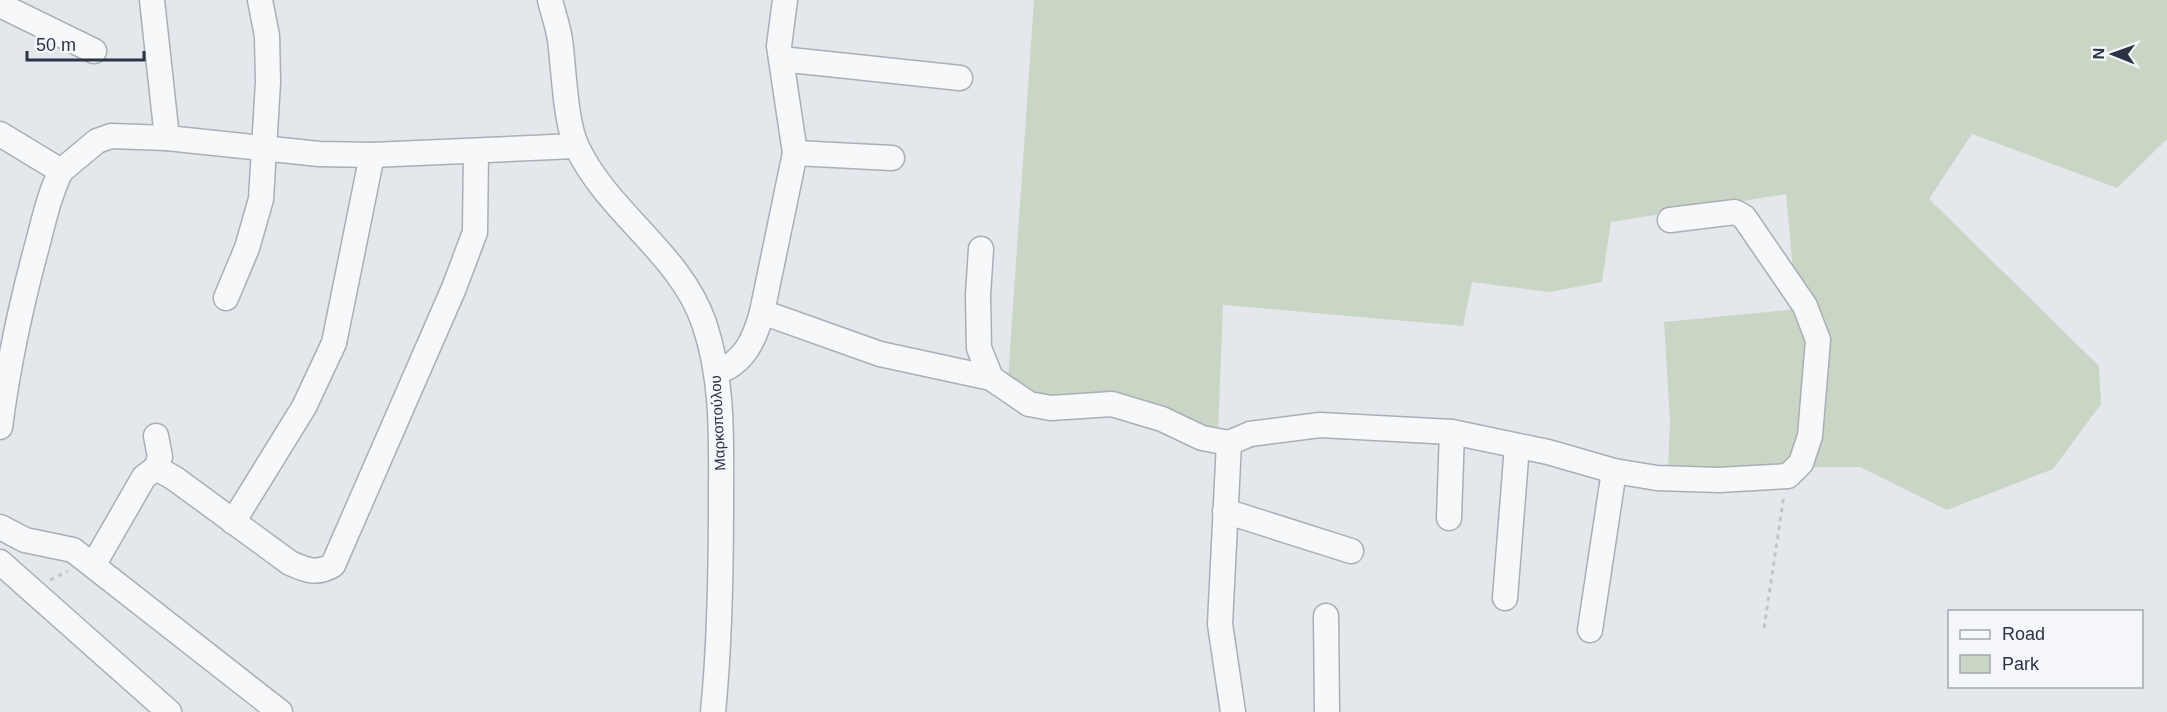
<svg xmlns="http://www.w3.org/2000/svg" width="2167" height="712" font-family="Helvetica,sans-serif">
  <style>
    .green { fill: #c9d6c5 }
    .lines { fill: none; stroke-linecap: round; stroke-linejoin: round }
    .minor-casing { stroke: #a9aeb7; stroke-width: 27 }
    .path { stroke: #c2c5cb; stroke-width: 3; stroke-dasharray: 4.5 4.5; stroke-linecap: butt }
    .minor { stroke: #f7f8fa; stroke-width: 24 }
    .labels { text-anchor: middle; stroke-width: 4.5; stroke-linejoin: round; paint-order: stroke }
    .street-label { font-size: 15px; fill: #2b3445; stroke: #f4f6f9 }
  </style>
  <rect width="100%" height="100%" fill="#e4e7ec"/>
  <path class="green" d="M1034,0H2167V139L2117,188L1972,134L1929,199L2099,366L2101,404L2053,469L1947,510L1860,467L1668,468L1670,420L1664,322L1799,309L1795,291L1786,194L1611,222L1602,282L1550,292L1472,282L1463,326L1223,305L1218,434L1053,400L1008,379Z"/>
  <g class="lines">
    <g class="minor-casing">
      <g id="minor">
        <path d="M152,0L167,138"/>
        <path d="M550,0C553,13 558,26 560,40C564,69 565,122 577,147C608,213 680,253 704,323C724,381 721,443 721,503C721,573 720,643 713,712"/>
        <path d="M0,5L94,51"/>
        <path d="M781,59L960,78"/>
        <path d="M0,134L61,171L97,141L111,136L167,138L319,154L372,155L576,146"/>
        <path d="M795,153L892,158"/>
        <path d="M981,249L978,295L979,348L991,378"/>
        <path d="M226,298L247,248L261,199L268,82L267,36L260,0"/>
        <path d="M762,312L795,153L779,46L785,0"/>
        <path d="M717,372C744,363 755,339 762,312L880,354L991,378L1029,404L1051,408L1112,404L1162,419L1202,438L1229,443"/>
        <path d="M0,427C8,366 21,305 37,246C44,220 49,195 61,171"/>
        <path d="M156,436L160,457L156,468"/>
        <path d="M1225,511L1351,551"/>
        <path d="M1449,518L1452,432"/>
        <path d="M233,522L304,407L334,343L372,155"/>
        <path d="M0,527L25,540L73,550L280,712"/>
        <path d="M0,562L169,712"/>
        <path d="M94,564L144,477L156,468L174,478L290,563C306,570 316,575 333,565L454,288L475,232L476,152"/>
        <path d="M1505,598L1517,446"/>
        <path d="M1326,616L1327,712"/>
        <path d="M1590,630L1614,471"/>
        <path d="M1233,712L1220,624L1229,443L1250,434L1320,425L1452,432L1548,452L1614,471L1657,478L1719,480L1788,476L1801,463L1810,436L1818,340L1805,306L1744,217L1735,212L1670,220"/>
      </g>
    </g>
    <g class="path">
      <path d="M50,580L68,571"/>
      <path d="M1764,628L1784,495"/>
    </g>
    <use href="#minor" class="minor"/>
  </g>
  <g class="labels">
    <g class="street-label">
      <text transform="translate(718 423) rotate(-93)" y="5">Μαρκοπούλου</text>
    </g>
  </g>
  <rect x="1948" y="610" width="195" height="78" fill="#f4f6f9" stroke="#a4a8b1" stroke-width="1.5"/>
  <rect x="1960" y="630" width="30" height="9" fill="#f7f8fa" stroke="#a4a8b1" stroke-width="1.5"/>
  <text x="2002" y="640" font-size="18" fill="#2b3445">Road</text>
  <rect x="1960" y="655" width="30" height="18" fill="#c9d6c5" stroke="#a4a8b1" stroke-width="1.5"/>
  <text x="2002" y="670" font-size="18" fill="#2b3445">Park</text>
  <g transform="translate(2113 54) rotate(271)" stroke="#f4f6f9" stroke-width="4.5" paint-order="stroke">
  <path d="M0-4.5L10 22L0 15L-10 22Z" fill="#2b3445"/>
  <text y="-9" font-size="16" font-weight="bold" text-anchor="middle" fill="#2b3445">N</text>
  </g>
  <path d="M27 51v9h117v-9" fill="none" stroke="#2b3445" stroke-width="3"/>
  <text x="36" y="51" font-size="18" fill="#2b3445" stroke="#f4f6f9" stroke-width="4.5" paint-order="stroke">50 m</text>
</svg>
